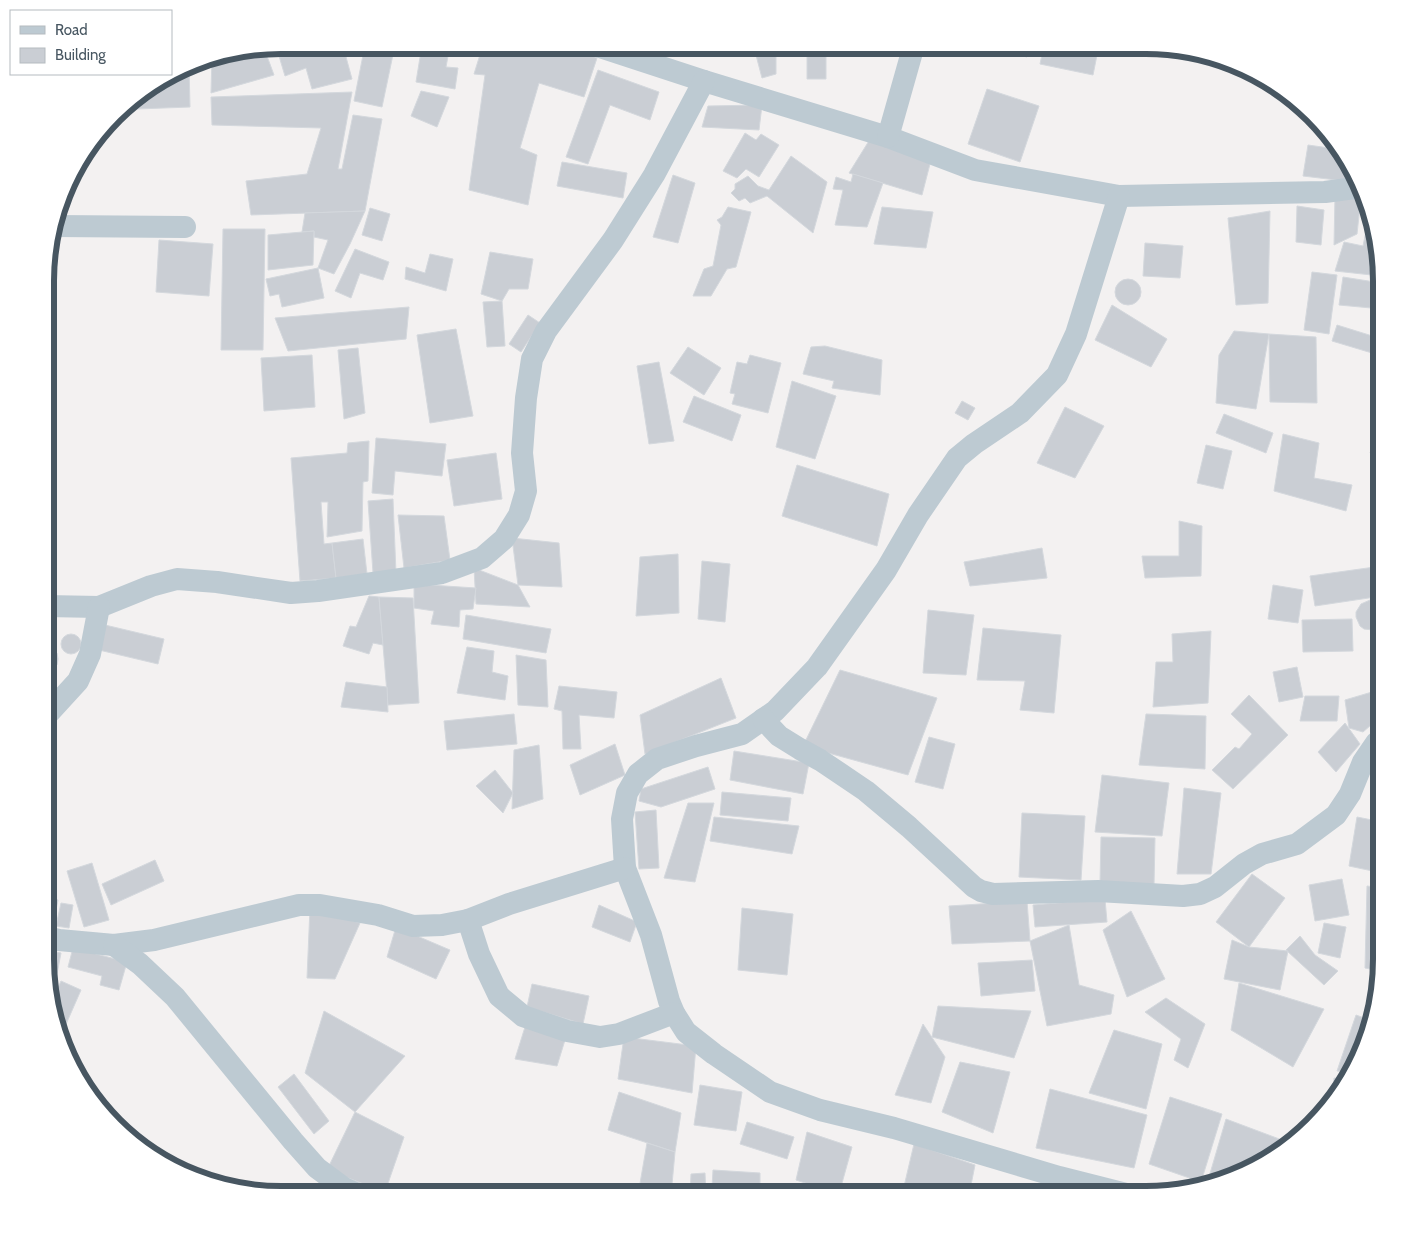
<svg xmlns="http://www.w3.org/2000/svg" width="1427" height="1240" font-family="Cabin,sans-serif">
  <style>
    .building { fill: #caced4; stroke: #d4d8dd }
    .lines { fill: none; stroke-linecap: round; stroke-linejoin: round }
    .street { stroke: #bdcad2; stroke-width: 22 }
    .rim { fill: none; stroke: #475661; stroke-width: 6 }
  </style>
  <rect width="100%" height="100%" fill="#f3f1f1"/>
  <g class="building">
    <path d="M280,45H356L359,52L346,57L352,79L312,89L306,68L285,76L276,46Z"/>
    <path d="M365,45H395L382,107L354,101Z"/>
    <path d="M422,45H450L446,67L458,68L455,89L416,82Z"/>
    <path d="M483,45H569L597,58L584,97L539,83L520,148L537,155L528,205L469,190L485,75L474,74Z"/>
    <path d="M976,45H1030L1027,57Z"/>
    <path d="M1044,45H1099L1093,75L1040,64Z"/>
    <path d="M264,48L274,75L211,93L212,56Z"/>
    <path d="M776,50V74L762,78L756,55Z"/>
    <path d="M826,51V79H807V52Z"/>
    <path d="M208,57L209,64L190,66L204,58Z"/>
    <path d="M189,67L190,107L137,109V96Z"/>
    <path d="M598,70L659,92L650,120L610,105L588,164L566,157Z"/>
    <path d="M987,89L1039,106L1020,162L968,144Z"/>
    <path d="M421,91L449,97L437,127L411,116Z"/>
    <path d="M352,92L338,169H342L353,115L382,119L365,211L251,215L246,181L307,174L321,128L212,125L211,97Z"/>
    <path d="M762,105L759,130L702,127L708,106Z"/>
    <path d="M745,133L756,140L761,134L779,145L759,177L746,169L737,178L723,171Z"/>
    <path d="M872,136L931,160L922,195L849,173Z"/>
    <path d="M1308,145L1336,149L1354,175L1353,182L1303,176Z"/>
    <path d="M791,156L827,182L813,233L767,196L750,203L745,198L739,201L731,193L735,189V184L748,176L758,186L769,190Z"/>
    <path d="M562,162L627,173L623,198L557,186Z"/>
    <path d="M853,174L883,183L867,227L835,225L843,190L833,189L836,177L851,182Z"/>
    <path d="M673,175L695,183L678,243L653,237Z"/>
    <path d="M1335,196L1361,197L1357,234L1334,245Z"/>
    <path d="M1297,206L1324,210L1321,245L1296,242Z"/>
    <path d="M728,207L751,212L736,267L727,269L711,296H693L704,269L713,266L721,225L717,220L722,217Z"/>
    <path d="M882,207L933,212L926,248L874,244Z"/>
    <path d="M370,208L390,214L382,241L362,235Z"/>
    <path d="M365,211L350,244L334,274L318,268L328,240L314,237V231L302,232L305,213Z"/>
    <path d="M1270,211L1268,303L1236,305L1228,218Z"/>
    <path d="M1369,213L1373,228L1366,226Z"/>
    <path d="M223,229H265L263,350H221Z"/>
    <path d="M314,231L313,265L268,270V235Z"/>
    <path d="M1366,231L1374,233L1381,265V276L1335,271L1344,242L1363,246Z"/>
    <path d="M159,240L213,244L209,296L156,292Z"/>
    <path d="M1145,243L1183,246L1180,278L1143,276Z"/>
    <path d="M355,249L389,262L383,280L360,273L351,298L335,291Z"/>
    <path d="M490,252L533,259L528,289H509L502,301L481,294Z"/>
    <path d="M430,254L453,259L446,291L405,279L406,267L425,273Z"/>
    <path d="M318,268L324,298L282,307L279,294L270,296L266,279Z"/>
    <path d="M1312,272L1337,275L1329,334L1304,330Z"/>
    <path d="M1343,277L1381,283L1382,309L1339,305Z"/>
    <circle cx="1128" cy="292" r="13"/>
    <path d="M502,301L505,346L487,347L483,302Z"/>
    <path d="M1112,305L1167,339L1151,367L1095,340Z"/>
    <path d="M409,307L406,339L288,351L275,318Z"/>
    <path d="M528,315L540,323L521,352L509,344Z"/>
    <path d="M1337,325L1382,339V356L1332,341Z"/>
    <path d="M456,329L473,416L430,423L417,335Z"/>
    <path d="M1234,331L1269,334L1256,409L1216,403L1219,355Z"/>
    <path d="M1269,334L1316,337L1317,403L1270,402Z"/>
    <path d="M825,346L882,360L880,395L832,388L834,381L803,374L811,347Z"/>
    <path d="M688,347L721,368L704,395L670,373Z"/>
    <path d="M358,348L365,413L344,419L338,350Z"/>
    <path d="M312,355L315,407L264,411L261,358Z"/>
    <path d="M750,355L781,363L768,413L732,404L735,394L730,393L737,362L747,364Z"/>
    <path d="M659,362L674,441L649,444L637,366Z"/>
    <path d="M792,381L836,396L815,459L776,447Z"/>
    <path d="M694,396L741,415L732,441L683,422Z"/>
    <path d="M962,401L975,408L968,420L955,413Z"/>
    <path d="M1065,407L1104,426L1075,478L1037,463Z"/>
    <path d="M1224,414L1273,433L1266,453L1216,433Z"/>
    <path d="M1382,418V458L1370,453Z"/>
    <path d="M1283,434L1319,443L1314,478L1352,485L1346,511L1274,491Z"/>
    <path d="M376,438L446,444L442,476L395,471L393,495L372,493Z"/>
    <path d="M369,441L368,481L363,482L362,531L327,537L328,502H321L324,544L332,543L336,578L300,581L291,458L347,453L348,443Z"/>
    <path d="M1206,445L1232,451L1223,489L1197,483Z"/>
    <path d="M496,453L502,499L454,506L447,460Z"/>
    <path d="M797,465L889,494L877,546L782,516Z"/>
    <path d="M393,499L396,573H373L368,501Z"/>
    <path d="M398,515L444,516L450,560L404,568Z"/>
    <path d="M1179,521L1202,526L1201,576L1145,578L1142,556H1179Z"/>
    <path d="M512,538L559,543L562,587L518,585Z"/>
    <path d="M363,539L367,574L336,578L332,543Z"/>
    <path d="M1042,548L1047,578L970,586L964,562Z"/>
    <path d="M678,554L679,613L636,616L640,557Z"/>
    <path d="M702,561L730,564L725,622L698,619Z"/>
    <path d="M1382,566V596L1315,606L1310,576Z"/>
    <path d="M474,568L518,585L530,607L476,604Z"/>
    <path d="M414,584L476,588L473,609L460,610L459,627L431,624L434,611L414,608Z"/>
    <path d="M1273,585L1303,590L1298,623L1268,619Z"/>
    <path d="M369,596L379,597L383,645L373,643L369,654L343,646L350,626L356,627Z"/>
    <path d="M379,597L413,598L419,703L388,705Z"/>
    <path d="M1370,600L1376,601L1382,606V625L1373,630L1364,629L1360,626L1356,617V612L1361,604Z"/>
    <path d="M928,610L974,615L966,675L923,673Z"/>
    <path d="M466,615L551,629L546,653L463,639Z"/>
    <path d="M46,616H53L51,646L46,645Z"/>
    <path d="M1352,619L1353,651L1303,652L1302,620Z"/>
    <path d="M105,625L164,639L158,664L99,650Z"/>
    <path d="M983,628L1061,635L1054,713L1020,710L1025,681L977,680Z"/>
    <path d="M1211,631L1208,703L1153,707L1156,662H1173L1172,634Z"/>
    <circle cx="71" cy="644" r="10"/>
    <path d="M467,647L494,651L492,672L508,676L505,700L457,693Z"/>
    <path d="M46,649H51L57,653L58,659L57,665L51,669H46Z"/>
    <path d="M516,655L546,660L548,707L518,705Z"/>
    <path d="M1297,667L1303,697L1279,702L1273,672Z"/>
    <path d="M840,670L937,698L908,775L803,746Z"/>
    <path d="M721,678L736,718L645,754L640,715Z"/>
    <path d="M346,682L387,687L388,712L341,707Z"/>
    <path d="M559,686L617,692L614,718L579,715L581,749H563L562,711L554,709Z"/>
    <path d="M1372,692L1379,718L1363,732L1349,728L1345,700Z"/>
    <path d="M1249,695L1288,735L1233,789L1212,770L1235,747L1239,749L1252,734L1231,714Z"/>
    <path d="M1305,696H1339L1337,721H1300Z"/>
    <path d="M514,714L517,744L447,750L444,721Z"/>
    <path d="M1146,714L1206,716L1205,769L1139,765Z"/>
    <path d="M1345,723L1360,744L1336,772L1318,752Z"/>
    <path d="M929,737L955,744L943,789L915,782Z"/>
    <path d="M615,744L625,775L580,795L570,765Z"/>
    <path d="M539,745L543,799L512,809L514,750Z"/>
    <path d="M734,751L809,763L803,794L730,780Z"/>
    <path d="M1382,759V792L1371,787Z"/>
    <path d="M708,767L715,789L661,807L639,801L641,789Z"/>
    <path d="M495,770L513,793L503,813L476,786Z"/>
    <path d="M1102,775L1169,783L1162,836L1095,832Z"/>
    <path d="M1184,788L1221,793L1211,874H1177Z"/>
    <path d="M722,792L791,798L788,821L720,815Z"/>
    <path d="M688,803H714L695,882L664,878Z"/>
    <path d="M656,810L659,868L639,869L635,812Z"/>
    <path d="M1022,813L1085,816L1081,880L1019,877Z"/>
    <path d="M714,817L799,826L792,854L710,841Z"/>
    <path d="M1357,817L1382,822V873L1349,866Z"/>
    <path d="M1101,837L1155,838L1154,885L1100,883Z"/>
    <path d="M155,860L164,881L111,905L102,884Z"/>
    <path d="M92,863L109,920L84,927L67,871Z"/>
    <path d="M1252,874L1285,898L1249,947L1216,922Z"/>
    <path d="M1342,879L1349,915L1315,921L1309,885Z"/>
    <path d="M1367,886L1382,888V960L1380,971L1365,968Z"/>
    <path d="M46,898L58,900L53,924L46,923Z"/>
    <path d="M1105,899L1107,922L1035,927L1033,905Z"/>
    <path d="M1027,901L1030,941L952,944L949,906Z"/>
    <path d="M61,903L73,905L69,928L56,926Z"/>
    <path d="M599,905L637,922L630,942L592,927Z"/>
    <path d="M310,908L360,923L335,979L307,978Z"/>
    <path d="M742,908L793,914L787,975L738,970Z"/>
    <path d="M1131,911L1165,979L1127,997L1103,930Z"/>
    <path d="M1324,923L1346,927L1340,958L1318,953Z"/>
    <path d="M1069,925L1079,985L1114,995L1111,1014L1047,1026L1030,941Z"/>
    <path d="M396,927L450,950L436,979L387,957Z"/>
    <path d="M1300,936L1315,955L1338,971L1324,985L1286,950Z"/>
    <path d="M1232,940L1249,947L1288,951L1280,990L1224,979Z"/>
    <path d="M73,948L127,962L119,990L100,985L102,976L68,967Z"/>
    <path d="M46,950L61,953L56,979L46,977Z"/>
    <path d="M1032,960L1035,991L981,996L978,963Z"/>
    <path d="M61,981L81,990L60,1038L52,1002Z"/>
    <path d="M1376,982H1377L1371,1015L1365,1013Z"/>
    <path d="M1239,983L1324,1009L1293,1067L1231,1030Z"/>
    <path d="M532,984L589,996L583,1024L527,1007Z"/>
    <path d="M1166,998L1205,1024L1188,1068L1174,1060L1181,1039L1145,1012Z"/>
    <path d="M938,1006L1031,1011L1014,1058L932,1037Z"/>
    <path d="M324,1011L405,1056L355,1112L305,1073Z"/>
    <path d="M1356,1015L1370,1020L1364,1050L1349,1072L1337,1071Z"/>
    <path d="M923,1024L945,1057L931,1103L895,1095Z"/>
    <path d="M525,1027L565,1040L557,1066L515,1059Z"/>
    <path d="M1114,1030L1162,1044L1146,1109L1089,1093Z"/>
    <path d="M624,1037L696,1046L692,1093L618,1079Z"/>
    <path d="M960,1062L1010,1072L993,1133L942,1112Z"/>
    <path d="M294,1074L329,1121L314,1134L278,1087Z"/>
    <path d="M1334,1078L1344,1079L1333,1097Z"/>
    <path d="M700,1085L742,1092L736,1131L694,1125Z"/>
    <path d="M1050,1089L1147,1115L1134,1168L1036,1148Z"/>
    <path d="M619,1092L681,1113L675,1152L608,1130Z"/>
    <path d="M1170,1097L1222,1114L1201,1182L1149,1164Z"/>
    <path d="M355,1112L404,1137L385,1192L327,1170Z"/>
    <path d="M1226,1119L1282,1140L1280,1149L1237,1177L1223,1180L1209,1177Z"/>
    <path d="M747,1122L794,1137L787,1159L740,1144Z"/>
    <path d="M807,1132L852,1147L839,1194L796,1180Z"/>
    <path d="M647,1143L675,1152L671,1195H638Z"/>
    <path d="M914,1144L975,1165L969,1195H902Z"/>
    <path d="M713,1170L760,1173V1195H737V1188H712Z"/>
    <path d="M705,1173L706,1195H690L691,1174Z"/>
  </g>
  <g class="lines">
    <g class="street">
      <path d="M594,45L704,81L888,137L975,170L1119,196L1325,192L1362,187"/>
      <path d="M888,137L914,45"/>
      <path d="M1119,196L1076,334L1057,375L1020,413L974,444L957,458L918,515L886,570L817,667L775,711L742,734L696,746L657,759L638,774L627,793L622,819L625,868L651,935L669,1001L674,1013L686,1032L714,1054L770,1092L820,1110L894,1128L1059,1177L1126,1194"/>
      <path d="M55,226L185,227"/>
      <path d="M46,606L99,607L151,586L177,579L217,582L291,593L318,591L442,573L482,558L504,539L519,515L526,491L522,453L526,398L532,359L546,331L613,240L654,175L704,81"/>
      <path d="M46,716L78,681L90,654L99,607"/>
      <path d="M763,719L779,736L800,749L820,760L866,791L909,827L974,887L981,891L993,894L1098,891L1183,896L1200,894L1215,887L1244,864L1262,854L1297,844L1336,815L1350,794L1363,762L1376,743L1382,739"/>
      <path d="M468,920L479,954L499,996L523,1016L567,1031L600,1037L619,1034L674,1013"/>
      <path d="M46,937L59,940L114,945L154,940L299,905H320L378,915L413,926L442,925L468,920L509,904L625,868"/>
      <path d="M114,945L140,964L175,997L293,1141L317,1168L344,1188L360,1195"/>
    </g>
  </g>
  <path d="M0 0H1427V1240H0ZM281 54H1146A227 227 0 0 1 1373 281V959A227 227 0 0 1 1146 1186H281A227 227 0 0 1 54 959V281A227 227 0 0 1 281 54Z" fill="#fff" fill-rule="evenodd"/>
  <path class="rim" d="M281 54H1146A227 227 0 0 1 1373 281V959A227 227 0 0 1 1146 1186H281A227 227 0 0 1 54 959V281A227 227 0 0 1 281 54Z"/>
  <rect x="10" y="10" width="162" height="65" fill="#ffffff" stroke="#b5bbc0"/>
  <rect x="20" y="26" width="25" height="8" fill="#bdcad2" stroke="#b5bbc0"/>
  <text x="55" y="35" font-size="15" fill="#475661">Road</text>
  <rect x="20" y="48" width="25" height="15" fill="#caced4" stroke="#b5bbc0"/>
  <text x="55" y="60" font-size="15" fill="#475661">Building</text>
</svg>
